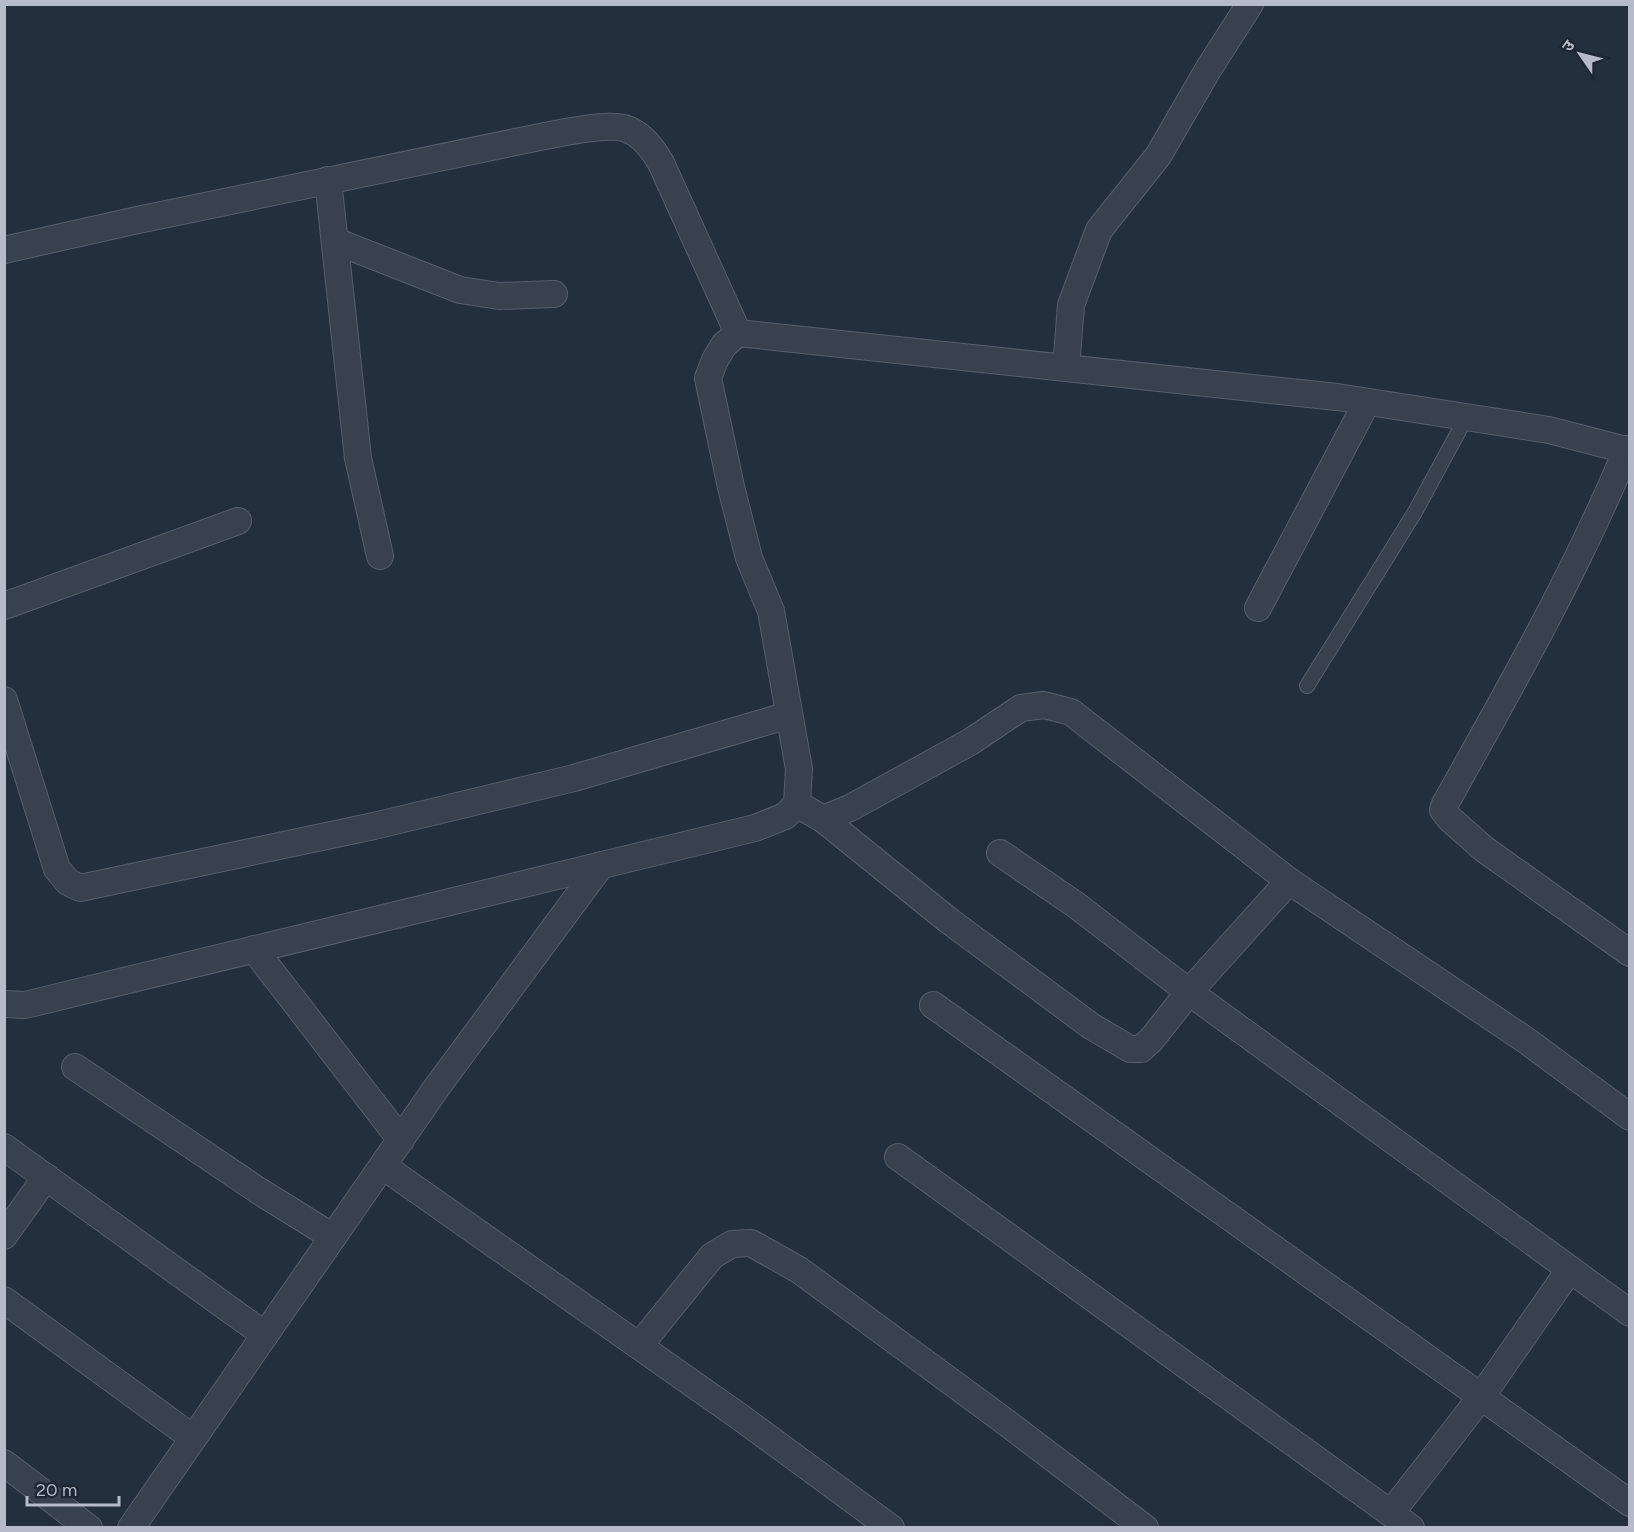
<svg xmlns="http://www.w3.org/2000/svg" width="1634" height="1532" font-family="Figtree,'Noto Sans Devanagari',sans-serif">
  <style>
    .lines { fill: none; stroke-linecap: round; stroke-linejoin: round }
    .lane-casing { stroke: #565f6c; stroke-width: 16 }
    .street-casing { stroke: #565f6c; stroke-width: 28 }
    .lane { stroke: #38414e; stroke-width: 14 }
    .street { stroke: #38414e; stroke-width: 26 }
  </style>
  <rect width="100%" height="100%" fill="#242f3e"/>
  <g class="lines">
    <g class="lane-casing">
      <path id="lane" d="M1307,686L1415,512L1467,416"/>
    </g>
    <g class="street-casing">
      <g id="street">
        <path d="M328,180L358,458L380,556"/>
        <path d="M335,241L460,290L499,296L554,294"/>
        <path d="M4,250L133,221L535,138C557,134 603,123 624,128C641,133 653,149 661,163L738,333"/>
        <path d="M1066,368L1071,305L1099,230L1158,156L1209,68L1250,4"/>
        <path d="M1627,449C1576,572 1510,688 1445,804L1443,810L1450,819L1484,849L1630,953"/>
        <path d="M4,606L238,521"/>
        <path d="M1258,608L1367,402"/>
        <path d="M4,700L57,869L68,882L80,888L374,826L574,778L789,715"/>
        <path d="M797,804L823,819L850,808L970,742L1021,708L1044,705L1071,712L1289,881L1527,1041L1630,1117"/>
        <path d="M823,819L948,920L1091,1026L1130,1049H1141L1151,1040L1189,992L1289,881"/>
        <path d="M1000,853L1076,905L1189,992L1630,1313"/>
        <path d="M254,949L401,1140"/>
        <path d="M4,1004L25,1005L755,828L785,816L797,804L799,769L771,611L749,558L731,487L708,378L715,360L724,345L738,333L1337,397L1549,430L1630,451"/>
        <path d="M933,1005L1630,1503"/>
        <path d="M75,1067L259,1191L333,1237"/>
        <path d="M4,1147L265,1335"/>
        <path d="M898,1157L1411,1528"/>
        <path d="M383,1166L740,1417L891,1528"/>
        <path d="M4,1236L46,1177"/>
        <path d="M4,1300L193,1438"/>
        <path d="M639,1346L712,1256L732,1244L751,1243L799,1270L999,1417L1145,1528"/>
        <path d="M4,1463L89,1528"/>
        <path d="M1391,1513L1481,1397L1570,1269"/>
        <path d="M131,1528L437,1087L601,865"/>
      </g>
    </g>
    <use href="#lane" class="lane"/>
    <use href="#street" class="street"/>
  </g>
  <rect width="1634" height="1532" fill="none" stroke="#b4bcc9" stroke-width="12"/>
  <g transform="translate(1580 54) rotate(305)" stroke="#1d2633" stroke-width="4.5" paint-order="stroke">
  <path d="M0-4.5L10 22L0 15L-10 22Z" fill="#b4bcc9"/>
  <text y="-9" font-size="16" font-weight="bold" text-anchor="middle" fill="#b4bcc9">उ</text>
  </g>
  <path d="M27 1496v9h92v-9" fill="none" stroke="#b4bcc9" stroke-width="3"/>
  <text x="36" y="1496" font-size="18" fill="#b4bcc9" stroke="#1d2633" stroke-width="4.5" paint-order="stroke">20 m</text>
</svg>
